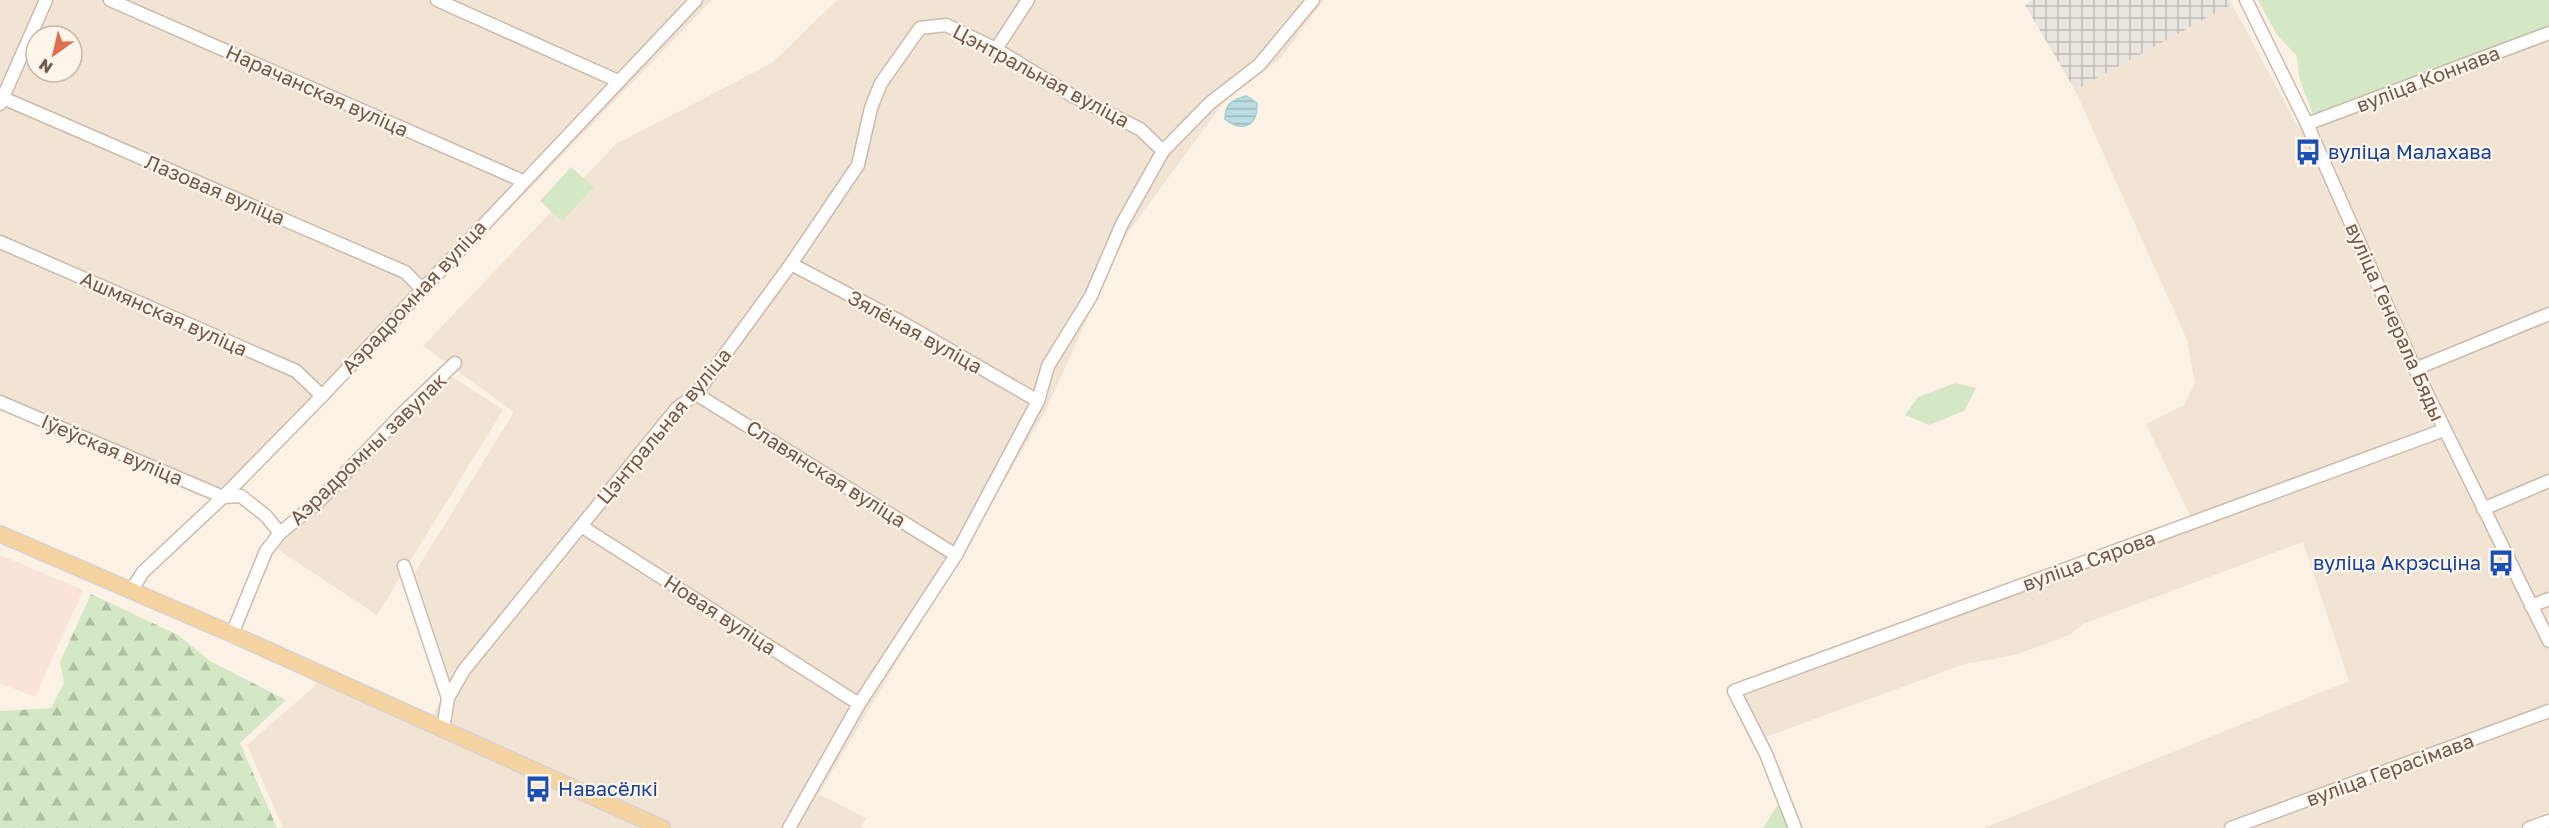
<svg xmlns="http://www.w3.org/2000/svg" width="2549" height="828" font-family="'Golos Text',sans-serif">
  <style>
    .residential { fill: #f2e4d4; fill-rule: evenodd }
    .commercial { fill: #fae3da }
    .industrial { fill: url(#industrial-grid) }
    .green { fill: #d4e8c5 }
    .forest { fill: url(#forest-firs) }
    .water { fill: url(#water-rules); stroke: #a2ced4; stroke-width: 1.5 }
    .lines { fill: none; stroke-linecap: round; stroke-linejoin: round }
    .minor-casing { stroke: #ccbaac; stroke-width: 15 }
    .major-casing { stroke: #d8d1cd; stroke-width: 18 }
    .minor { stroke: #fff; stroke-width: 12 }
    .major { stroke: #f6d4a2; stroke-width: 15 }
    .labels { text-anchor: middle; stroke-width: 4.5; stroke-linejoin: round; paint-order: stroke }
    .street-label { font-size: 20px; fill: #72594c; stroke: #fef6eb }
    .transit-label { font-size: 20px; fill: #164399; stroke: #fef6eb; text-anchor: start }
  </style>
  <defs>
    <pattern id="industrial-grid" width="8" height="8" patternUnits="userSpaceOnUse" patternTransform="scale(1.5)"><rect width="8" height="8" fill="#ebe5df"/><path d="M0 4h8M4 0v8" fill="none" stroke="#c3bdb7"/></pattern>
    <pattern id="forest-firs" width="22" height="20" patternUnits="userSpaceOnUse" patternTransform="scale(1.5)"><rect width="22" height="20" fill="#d4e8c5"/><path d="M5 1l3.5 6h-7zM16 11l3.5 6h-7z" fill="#b0bfa2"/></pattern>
    <pattern id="water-rules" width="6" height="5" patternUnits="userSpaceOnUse" patternTransform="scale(1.5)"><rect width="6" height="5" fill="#bbdee3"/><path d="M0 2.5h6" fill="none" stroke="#9cb7ba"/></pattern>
  </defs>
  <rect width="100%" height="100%" fill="#fbf2e5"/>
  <g class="residential">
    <path d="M0,0H712L226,504L0,401ZM36,36H72V72H36Z"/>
    <path d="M837,0H1324L1280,59L1225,100L1122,241L1046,410L819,794L866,818L861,828H283L247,745L332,671L433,715L449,684L414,574L514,412L423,346L616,144L772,63Z"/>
    <path d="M2232,4L2299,129L2549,28V828H1984L2349,681L2303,542L2083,624L2070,635L2015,655L1965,664L1755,741L1726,687L2190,516L2146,424L2184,405L2195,383L2187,340L2075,90Z"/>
    <path d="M440,369L503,410L377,615L265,541Z"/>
  </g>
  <path class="commercial" d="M0,555L83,590L35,697L0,683Z"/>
  <path class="industrial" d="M2032,0H2230L2232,4L2075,90L2025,5Z"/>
  <g class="green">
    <path d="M2258,0H2549V28L2316,122L2299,78L2297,56L2277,35Z"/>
    <path d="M571,167L594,187L562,221L540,201Z"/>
    <path d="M1955,383L1976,388L1964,411L1929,425L1905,415L1918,397Z"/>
    <path d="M1782,798L1796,828H1763Z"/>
  </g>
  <path class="forest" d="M91,594L178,635L210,661L286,700L240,743L277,828H0V711L51,708L64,683L60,662Z"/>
  <path class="water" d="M1246,96L1257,103C1258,126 1242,133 1225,119C1225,104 1232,100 1246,96Z"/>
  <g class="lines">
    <g class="minor-casing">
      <g id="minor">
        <path d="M110,0L523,181"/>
        <path d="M437,0L618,81"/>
        <path d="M2246,0L2307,124L2415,369L2549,641"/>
        <path d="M996,49L1028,0"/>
        <path d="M3,98L405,272L422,289"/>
        <path d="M0,104L46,0"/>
        <path d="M2307,124L2549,33"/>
        <path d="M1163,151L1210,103L1259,65L1313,0"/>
        <path d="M0,242L296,371L322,396"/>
        <path d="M791,264L903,323L1038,401"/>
        <path d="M2415,369L2549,314"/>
        <path d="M696,394L956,555"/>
        <path d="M0,402L223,497L241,496L266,516L280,533"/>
        <path d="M2483,509L2549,481"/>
        <path d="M581,526L859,704"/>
        <path d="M404,566L448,698"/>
        <path d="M131,591L143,572L223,497L322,396L696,0"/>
        <path d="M2531,606L2549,599"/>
        <path d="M232,634L266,551L280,533L320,500L403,413L455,363"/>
        <path d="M443,729L448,698L464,670L677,408L696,394L791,264L858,165L871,108L881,83L920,28L946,25L996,49L1071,95L1140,129L1163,151L1122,224L1091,296L1048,366L1038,401L956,555L859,704L789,828"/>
        <path d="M1795,828L1766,754L1734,691L2444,430"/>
        <path d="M2231,828L2549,711"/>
        <path d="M2529,828L2549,821"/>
      </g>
    </g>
    <g class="major-casing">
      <path id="major" d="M0,534L232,634L662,828"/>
    </g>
    <use href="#minor" class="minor"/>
    <use href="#major" class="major"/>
  </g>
  <defs>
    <g id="bus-bare" transform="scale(2.07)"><path d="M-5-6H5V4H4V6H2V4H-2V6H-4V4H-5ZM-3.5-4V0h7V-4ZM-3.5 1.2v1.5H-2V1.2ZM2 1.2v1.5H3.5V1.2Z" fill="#1a4fb4" stroke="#fef6eb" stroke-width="2.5" paint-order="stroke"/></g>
  </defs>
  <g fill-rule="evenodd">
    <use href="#bus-bare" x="2308" y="152"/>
    <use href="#bus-bare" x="2501" y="563"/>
    <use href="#bus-bare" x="538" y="789"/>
  </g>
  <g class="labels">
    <g class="street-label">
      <text transform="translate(1041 76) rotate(28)" y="7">Цэнтральная вуліца</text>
      <text transform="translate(2428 79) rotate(-21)" y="7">вуліца Коннава</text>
      <text transform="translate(317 91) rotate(24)" y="7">Нарачанская вуліца</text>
      <text transform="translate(215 190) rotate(23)" y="7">Лазовая вуліца</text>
      <text transform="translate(414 297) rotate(-47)" y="7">Аэрадромная вуліца</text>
      <text transform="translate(164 314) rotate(24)" y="7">Ашмянская вуліца</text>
      <text transform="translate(2395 322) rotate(66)" y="7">вуліца Генерала Бяды</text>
      <text transform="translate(915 332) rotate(29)" y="7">Зялёная вуліца</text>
      <text transform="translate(664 426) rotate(-50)" y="7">Цэнтральная вуліца</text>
      <text transform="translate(368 449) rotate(-44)" y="7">Аэрадромны завулак</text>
      <text transform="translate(112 450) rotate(23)" y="7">Іўеўская вуліца</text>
      <text transform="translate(826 474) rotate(32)" y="7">Славянская вуліца</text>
      <text transform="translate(2089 561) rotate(-20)" y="7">вуліца Сярова</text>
      <text transform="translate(720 615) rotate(33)" y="7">Новая вуліца</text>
      <text transform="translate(2390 770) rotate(-20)" y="7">вуліца Герасімава</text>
    </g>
    <g class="transit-label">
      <text x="2328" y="159">вуліца Малахава</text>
      <text x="2481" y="570" text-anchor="end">вуліца Акрэсціна</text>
      <text x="558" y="796">Навасёлкі</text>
    </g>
  </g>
  <g transform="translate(54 54) rotate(214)"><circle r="28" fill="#fef6eb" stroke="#c6b7ab" stroke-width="1.5"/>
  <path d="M0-4.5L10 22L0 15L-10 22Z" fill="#de6d52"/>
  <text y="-9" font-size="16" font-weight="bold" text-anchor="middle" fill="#72594c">N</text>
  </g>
</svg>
